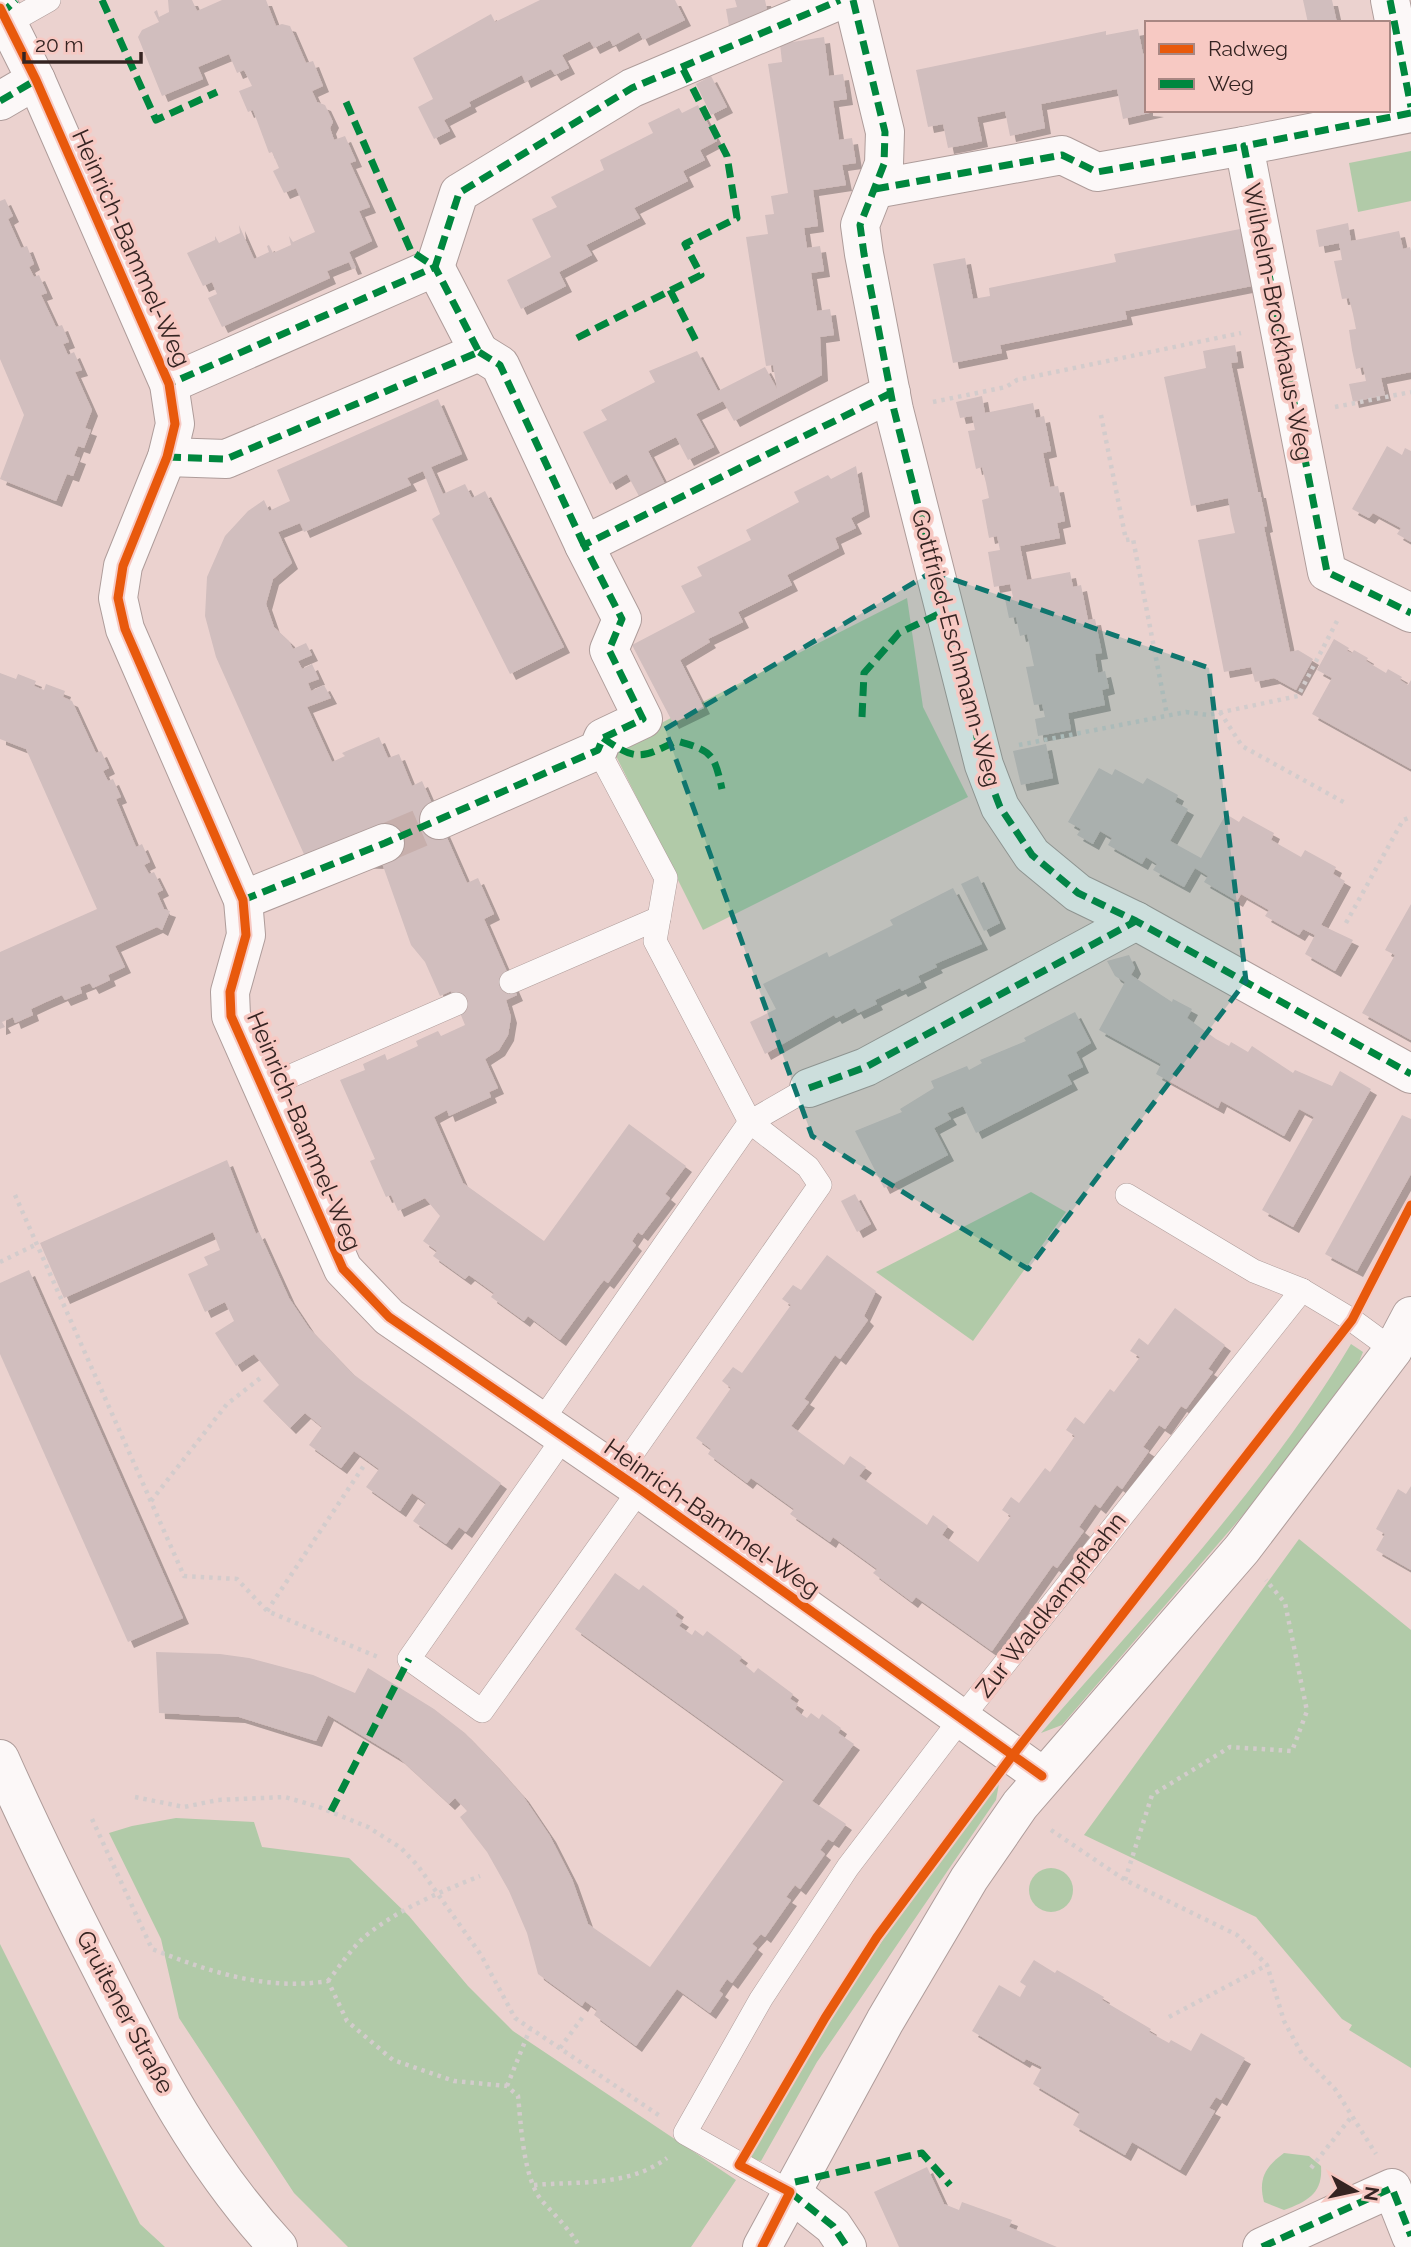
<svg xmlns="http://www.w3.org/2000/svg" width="1411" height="2247" font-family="Raleway,sans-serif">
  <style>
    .green { fill: #b1caa8 }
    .building { fill: #d1bebe; filter: url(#shadow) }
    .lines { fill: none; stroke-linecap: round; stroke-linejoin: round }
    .minor-tunnel { stroke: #c7afac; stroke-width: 38; stroke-dasharray: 38 19; stroke-linecap: butt }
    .service-casing { stroke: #ae9c9a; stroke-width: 24 }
    .minor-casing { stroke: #ae9c9a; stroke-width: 40 }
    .secondary-casing { stroke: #ae9c9a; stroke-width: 40 }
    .path { stroke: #d3cccc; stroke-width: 4.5; stroke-dasharray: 3.5 5; stroke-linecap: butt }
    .service { stroke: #fcf8f8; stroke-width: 23 }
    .minor { stroke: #fcf8f8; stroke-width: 38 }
    .secondary { stroke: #fcf8f8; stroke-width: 38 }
    .quiet { stroke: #00873e; stroke-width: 7; stroke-dasharray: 14 7; stroke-linecap: butt }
    .cycleway-casing { stroke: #f7c9c3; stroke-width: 13 }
    .cycleway { stroke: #e8590c; stroke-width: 9 }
    .marked { fill: #0f766e; fill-opacity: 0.2; stroke: #0f766e; stroke-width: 5; stroke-dasharray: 14 9; stroke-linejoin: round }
    .labels { text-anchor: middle; stroke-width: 7; stroke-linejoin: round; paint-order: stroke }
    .street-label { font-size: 24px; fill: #352422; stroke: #f7c9c3 }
  </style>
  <defs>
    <filter id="shadow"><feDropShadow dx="6" dy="6" stdDeviation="0" flood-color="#0004"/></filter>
  </defs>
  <rect width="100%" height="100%" fill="#ebd2cf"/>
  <g class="green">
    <path d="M1411,151V201L1358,212L1349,163Z"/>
    <path d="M907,598L923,707L968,797L703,930L612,748Z"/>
    <path d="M1031,1192L1066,1212L973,1341L876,1272Z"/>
    <path d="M1351,1344L1363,1352L1358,1364L1249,1508L1062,1725L1041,1733C1150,1608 1265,1487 1351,1344Z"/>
    <path d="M1299,1539L1411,1630V2068L1349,2030L1352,2025L1342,2019L1256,1917L1084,1835Z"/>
    <path d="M999,1784L996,1800L817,2062L761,2161L750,2158C823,2027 903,1900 999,1784Z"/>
    <path d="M176,1818L254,1822L262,1847L349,1858L409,1916L468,1986L513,2031L736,2180L691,2247H348L294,2193L179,2018L161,1939L109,1833L132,1826Z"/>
    <circle cx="1051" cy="1890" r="22"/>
    <path d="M0,1944L140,2224L165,2247H0Z"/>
    <path d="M1284,2153L1309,2156L1321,2166C1323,2193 1308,2201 1284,2210L1264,2202C1258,2179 1265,2167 1284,2153Z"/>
  </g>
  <g class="building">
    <path d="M168,0H192L197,11L222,0H266L276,26L282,24L290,26L306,63L313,61L323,86L312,91L317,102L325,105L333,122L330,128L334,140L345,136L356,161L350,163L370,207L359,211L372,241L349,252L356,268L352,269L349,262L327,271L330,278L222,327L208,298L217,294L212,282L203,286L187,253L215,240V236L219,243L240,233L239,225L254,259L269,252L267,246L269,245L273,253L291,245L289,236L293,242L315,232L296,188L284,193L273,171L279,168L272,152L269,153L253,110L248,112L239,91L252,86L244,70L237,73L229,54L198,67L203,79L162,96L138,37L142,30L159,22L154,12L157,10L159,17L169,12Z"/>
    <path d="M540,0H675L685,20L643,40L639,32L613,46L610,40L594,48L590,41L562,55L569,68L555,75L551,69L525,82L522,75L469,102L471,106L444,120L450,131L434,139L418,107L433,99L413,58L491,14L495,22Z"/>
    <path d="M735,0H765L769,19L730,32L726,9L737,7Z"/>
    <path d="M1303,0H1332L1337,23H1308Z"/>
    <path d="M1138,29L1143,54L1147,53V110L1158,111L1123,119L1117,89L1041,104L1045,128L1010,136L1005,111L977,117L982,141L964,145L948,148L943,124L928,127L916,70L1106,31V35Z"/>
    <path d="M824,37L829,76L843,74L847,99L833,101L839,140L852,138L856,163L842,165L846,185L813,190L818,226L804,228L807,248L820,246L824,271L811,273L817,311L830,309L834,335L820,337L822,375L734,421L723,401L696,414L714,447L688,460L676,437L648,451L665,484L640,498L627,474L610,484L583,432L607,420L601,410L655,382L649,371L697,351L718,391L765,367L777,389L773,365L766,366L746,237L768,234L765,215L774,214L771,196L788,193L768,64L782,62L780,44Z"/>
    <path d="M711,76L727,107L711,115L696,84Z"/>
    <path d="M698,105L717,141L700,150L705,160L683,171L688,181L634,208L640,218L586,245L592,255L559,272L566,286L521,309L507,280L551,257L532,219L557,207L551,197L604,170L600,160L653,133L648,123L679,108L682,113Z"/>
    <path d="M5,199L13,216L8,219L21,248L27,246L34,264L29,267L34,277L39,275L47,293L41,295L56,327L62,325L69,342L63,344L68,355L74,352L82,370L75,372L92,410L85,428L91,430L84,448L78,446L74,456L80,458L73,476L67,474L56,501L0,479L24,415L0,359V201Z"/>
    <path d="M1348,223L1351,241L1399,231L1403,249L1410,247L1411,251V372L1381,378L1385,395L1353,402L1349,384L1366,381L1363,367L1356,369L1352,350L1349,330L1356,329L1353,314L1349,298L1342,299L1334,261L1342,260L1339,243L1319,247L1316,230Z"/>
    <path d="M1240,229L1252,286L1125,311L1127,319L1000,345L1002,353L953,363L933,264L965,258L973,299L990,296L989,288L1116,262L1114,254Z"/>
    <path d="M1235,345L1238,362L1231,363L1258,492H1260L1267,526L1264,527L1290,652L1298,650L1313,659L1296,690L1274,678L1255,682L1251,667L1224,672L1198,540L1235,533L1231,516L1228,498L1191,506L1164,377L1206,368L1203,351Z"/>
    <path d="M982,396L985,413L1033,403L1036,418L1044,416L1051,451L1043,453L1050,487L1058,486L1065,521L1057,523L1060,538L1020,546L1027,580L1070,572L1073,587L1081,585L1088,620L1095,619L1102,653L1095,654L1098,673L1105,671L1109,688L1102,690L1105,705L1068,713L1071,730L1038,736L1035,719L1045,717L1042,704L1034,705L1026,667L1034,666L1027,634L1020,636L1016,617L1009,618L1005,599L1013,597L1010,584L994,587L988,552L1000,550L997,536L989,538L982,500L989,498L986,483L982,467L976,469L968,431L975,430L972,416L960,418L956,402Z"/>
    <path d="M438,399L462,454L431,467L443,494L465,484L472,498L485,491L564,647L510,674L432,519L440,514L423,471L407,478L411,485L304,532L300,523L278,532L292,563L273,579L266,604L274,627L289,641L293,649L306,643L312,655L298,661L302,669L312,664L319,679L308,683L311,691L324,685L331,698L307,707L332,762L345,756L342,753L379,737L388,758L399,754L412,786L422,781L467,883L478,878L494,914L484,919L517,995L506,1000L511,1017L508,1035L499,1050L485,1059L498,1088L489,1092L491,1097L449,1116L447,1110L434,1117L463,1183L544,1241L629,1124L686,1166L665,1194L670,1198L642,1235L638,1232L632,1241L636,1245L608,1283L604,1280L600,1285L560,1340L528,1316L524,1321L491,1297L494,1293L469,1275L465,1279L433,1256L437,1251L423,1241L440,1216L425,1198L398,1211L391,1195L386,1197L370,1161L375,1159L340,1080L365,1070L363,1064L385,1054L387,1060L418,1046L416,1041L438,1031L441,1036L465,1025L451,991L440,996L425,962L411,945L382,863L307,861L216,657L205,616L207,577L225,536L248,511L264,500L269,511L290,501L277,470Z"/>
    <path d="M1387,446L1402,455L1405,448L1411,451V542L1397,534L1401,528L1373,513L1369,518L1352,509Z"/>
    <path d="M856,466L864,511L851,518L856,528L835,538L839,548L787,575L792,585L738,612L743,622L708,639L710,642L680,660L704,708L673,723L632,645L695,612L681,586L702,576L697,567L751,540L746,530L799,502L794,492L828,475L831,479Z"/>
    <path d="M1334,639L1349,648L1347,651L1352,653L1354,650L1368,658L1366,661L1386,673L1388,669L1402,677L1400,680L1408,685L1411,680V769L1312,714L1332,678L1317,670Z"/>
    <path d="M0,673L16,679L18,674L36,681L34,686L44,690L46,684L65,691L63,697L72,701L96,753L101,751L109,768L103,771L108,781L113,779L121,797L116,799L136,847L142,844L150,862L144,865L149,874L154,872L163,890L157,893L164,909L170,911L162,930L157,927L115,946L125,967L108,975L110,980L93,988L90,983L80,987L82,993L65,1000L62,995L46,1002L31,1009L33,1015L15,1023L13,1017L2,1022L5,1027L0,1029V952L97,909L26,749L0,739Z"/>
    <path d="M1046,744L1053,778L1021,785L1013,751Z"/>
    <path d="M1099,768L1112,775L1115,769L1143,784L1147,778L1178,795L1175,802L1188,809L1170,841L1201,858L1226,814L1239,822L1243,816L1274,833L1271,840L1301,857L1305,850L1336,867L1333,874L1345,881L1321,925L1353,940L1335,971L1305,954L1315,935L1303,929L1299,935L1265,916L1269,910L1241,894L1237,901L1204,882L1208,876L1195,868L1184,887L1153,870L1157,864L1146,857L1142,864L1108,845L1112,838L1100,831L1093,844L1077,835L1081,829L1068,822Z"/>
    <path d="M978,876L1000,923L984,931L961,884Z"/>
    <path d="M953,888L982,944L935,964L937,967L918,976L921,982L902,991L900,988L875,1000L877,1004L858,1013L855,1008L836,1018L834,1015L765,1054L750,1022L776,1009L763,984L827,952L829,957L893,925L890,920Z"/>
    <path d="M1411,904V1040L1362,1013L1395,955L1385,950Z"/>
    <path d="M1129,955L1135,968L1131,975L1172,1002L1173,999L1192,1009L1187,1018L1216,1039L1229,1046L1231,1042L1248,1052L1252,1046L1293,1073L1295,1070L1332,1086L1340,1071L1371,1089L1293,1227L1262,1210L1314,1117L1299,1109L1284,1136L1221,1101L1218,1108L1156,1074L1161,1064L1099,1030L1125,982L1115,976L1107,961Z"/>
    <path d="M1075,1012L1091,1043L1076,1052L1083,1067L1067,1075L1072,1084L976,1133L963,1106L947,1113L951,1119L934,1128L948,1155L884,1188L855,1131L902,1112L900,1109L934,1088L931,1081L967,1066L969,1070L982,1063L980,1060L1026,1041L1024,1038Z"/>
    <path d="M1402,1115L1411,1119V1174L1357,1271L1325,1254Z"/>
    <path d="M227,1160L256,1234L259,1232L289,1298L309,1328L353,1374L501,1483L466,1532L459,1527L446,1544L413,1521L426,1503L412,1493L400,1511L366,1487L379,1469L354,1451L341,1468L309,1445L322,1427L305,1413L290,1428L263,1401L279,1385L254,1354L236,1366L215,1333L234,1321L225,1302L205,1312L188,1274L208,1265L204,1257L220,1250L213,1232L64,1298L40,1243Z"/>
    <path d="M855,1194L871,1224L857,1232L841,1201Z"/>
    <path d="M827,1255L876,1291L864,1316L868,1320L840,1359L835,1355L804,1399L809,1402L791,1426L844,1465L850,1456L866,1467L859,1476L927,1525L933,1515L948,1526L942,1535L978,1562L1011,1516L1002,1510L1011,1497L1019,1503L1045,1468L1050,1472L1075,1436L1066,1430L1075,1417L1084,1424L1110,1389L1114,1392L1140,1357L1130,1351L1139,1338L1148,1345L1175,1308L1225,1345L1208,1369L1213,1372L1186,1409L1181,1406L1165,1429L1159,1425L1143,1447L1149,1451L1122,1489L1117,1485L1100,1508L1095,1504L1079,1527L1084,1531L1057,1568L1053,1565L992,1651L916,1597L912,1602L873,1573L877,1569L833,1537L830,1542L790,1514L794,1509L751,1478L747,1483L708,1454L711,1449L696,1438L731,1388L722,1381L733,1367L742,1373L791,1305L782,1299L793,1285L801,1290Z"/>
    <path d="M29,1270L183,1618L128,1642L0,1354V1283Z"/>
    <path d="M1411,1486V1570L1376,1550L1385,1534L1376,1529L1398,1489L1406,1494Z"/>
    <path d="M615,1573L639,1590L643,1585L678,1611L675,1616L683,1621L679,1626L692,1635L695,1630L703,1636L707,1631L742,1657L739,1661L747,1667L754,1673L758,1668L793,1694L790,1699L798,1704L795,1709L801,1714L807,1718L811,1713L819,1719L822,1714L841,1728L838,1733L854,1744L812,1801L846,1824L833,1842L828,1839L820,1850L825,1854L800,1889L795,1885L786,1897L791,1900L765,1937L761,1934L752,1944L757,1948L732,1983L727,1979L719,1991L723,1994L710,2013L677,1989L636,2046L594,2015L597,2010L585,2001L582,2006L538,1974L527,1933L509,1891L487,1852L460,1817L467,1811L455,1798L449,1804L399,1758L328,1715L316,1741L239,1717L159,1713L156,1652L220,1654L249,1658L313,1675L355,1693L368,1668L434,1709L465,1733L492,1761L523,1796L550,1836L572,1879L588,1924L650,1967L784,1780L575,1629Z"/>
    <path d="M1034,1960L1055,1973L1057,1970L1104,1997L1102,2000L1151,2029L1149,2032L1169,2043L1171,2040L1191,2051L1201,2033L1245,2058L1221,2100L1216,2097L1209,2108L1215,2111L1180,2170L1132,2142L1125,2155L1073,2125L1080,2112L1033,2084L1042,2067L1026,2059L1024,2062L972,2031L999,1985L1020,1997L1026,1986L1020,1982Z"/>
    <path d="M927,2167L944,2204L959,2210L962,2202L1012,2220L1009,2227L1057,2247H899L874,2192Z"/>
  </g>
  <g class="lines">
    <path class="minor-tunnel" d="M385,843L439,820"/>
    <g class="service-casing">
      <g id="service">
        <path d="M10,22L49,0"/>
        <path d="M598,750L666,878L655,941L750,1122L809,1088"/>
        <path d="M511,982L659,918"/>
        <path d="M261,1089L456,1004"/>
        <path d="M1127,1195L1254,1271L1302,1290"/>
        <path d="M541,1422L750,1122L808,1167L820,1185L618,1474"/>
        <path d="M564,1437L409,1659L482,1711L640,1489"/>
        <path d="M790,2192L685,2133L761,1999L848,1867L960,1720L1302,1290L1352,1320L1393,1350"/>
      </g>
    </g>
    <g class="minor-casing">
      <g id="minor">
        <path d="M853,0L885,132L884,164L860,225L864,254L894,410L984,765L1000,807L1032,855L1078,893L1136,921L1411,1074"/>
        <path d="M1390,0L1411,107"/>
        <path d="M0,8L36,80L169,384L175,424L167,457L123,566L118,598L125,629L243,900L246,935L230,992L231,1016L343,1269L389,1317L640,1489L1042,1776"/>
        <path d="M0,101L36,80"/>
        <path d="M1411,113L1244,146L1327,572L1411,613"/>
        <path d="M875,189L1062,155L1097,172L1244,146"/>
        <path d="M435,267L459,193L632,88L840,0"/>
        <path d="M479,352L500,365L584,545"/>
        <path d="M167,457L226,459L479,352L435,267L169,384"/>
        <path d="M439,820L598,750L603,738L643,719L609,650L622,619L584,545L891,393"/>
        <path d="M243,900L385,843"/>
        <path d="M809,1088L866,1067L1136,921"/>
        <path d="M790,2192L833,2226L847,2247"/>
        <path d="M1262,2247L1392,2188L1411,2236"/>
      </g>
    </g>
    <g class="secondary-casing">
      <g id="secondary">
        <path d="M0,1759C32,1831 66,1900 102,1970C152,2069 202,2165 278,2247"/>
        <path d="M762,2247L885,2021L969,1879L1020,1805L1242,1549L1393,1350L1411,1316"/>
      </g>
    </g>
    <g class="path">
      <path d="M933,402L1006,387L1017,380L1241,333"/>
      <path d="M1335,407L1411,392"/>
      <path d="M1101,415L1126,540L1133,539L1167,715"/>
      <path d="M1220,712L1242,746L1347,804"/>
      <path d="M1019,745L1186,712L1208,715L1298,696L1337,621"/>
      <path d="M1346,923L1403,820L1411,817"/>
      <path d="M15,1195L184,1576L237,1579L267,1611L378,1657"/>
      <path d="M0,1262L35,1245"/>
      <path d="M151,1501L227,1404L263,1376"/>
      <path d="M267,1611L365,1464"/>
      <path d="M135,1797L184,1807L218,1800L285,1797L319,1807L368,1827L401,1848L418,1866L481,1955L515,2018L660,2116"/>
      <path d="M92,1819L152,1949C210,1972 266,1991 328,1981L347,2021L393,2060L454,2081L507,2086L518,2096C521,2124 523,2178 542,2201C556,2216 569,2229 580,2247"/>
      <path d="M1051,1830L1125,1880L1237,1935L1267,1965L1284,2021L1303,2056L1335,2089L1376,2154"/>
      <path d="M1125,1880L1152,1795L1230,1747L1292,1751L1307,1711L1285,1603L1266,1580"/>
      <path d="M328,1981C338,1968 348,1954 359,1942C389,1913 442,1891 480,1876"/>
      <path d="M1169,2017L1267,1965"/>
      <path d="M560,2048L585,2014"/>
      <path d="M507,2086L530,2029"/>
      <path d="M1311,2168L1352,2116"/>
      <path d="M534,2185C579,2181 628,2187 667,2158"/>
    </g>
    <use href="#service" class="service"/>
    <use href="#minor" class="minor"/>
    <use href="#secondary" class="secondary"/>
    <g class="quiet">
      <path d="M102,0L156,120L217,92"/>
      <path d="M853,0L885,132L884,164L860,225L864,254L894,410L984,765L1000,807L1032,855L1078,893L1136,921L1411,1074"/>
      <path d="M1390,0L1411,107"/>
      <path d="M0,15L16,0"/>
      <path d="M0,101L36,80"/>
      <path d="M346,102L411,251L435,267L459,193L632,88L840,0"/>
      <path d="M1411,113L1244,146L1327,572L1411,613"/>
      <path d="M875,189L1062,155L1097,172L1244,146"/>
      <path d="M670,290L696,341"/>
      <path d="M577,338L701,275L685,244L737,218L727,156L682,67"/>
      <path d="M479,352L500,365L584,545"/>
      <path d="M167,457L226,459L479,352L435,267L169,384"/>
      <path d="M862,717L864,673L899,633L945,611"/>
      <path d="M603,738C637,762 641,758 677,741C712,751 714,753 722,789"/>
      <path d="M243,900L385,843L598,750L603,738L643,719L609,650L622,619L584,545L891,393"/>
      <path d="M809,1088L866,1067L1136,921"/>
      <path d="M331,1811L409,1659"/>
      <path d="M795,2182L922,2153L950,2185"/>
      <path d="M790,2192L833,2226L847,2247"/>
      <path d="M1262,2247L1392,2188L1411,2236"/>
    </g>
    <g class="cycleway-casing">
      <g id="cycleway">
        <path d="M0,8L36,80L169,384L175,424L167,457L123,566L118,598L125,629L243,900L246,935L230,992L231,1016L343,1269L389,1317L640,1489L1042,1776"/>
        <path d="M762,2247L790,2192L739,2165L825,2018L877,1937L1012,1756L1352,1320L1411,1205"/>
      </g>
    </g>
    <use href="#cycleway" class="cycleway"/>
  </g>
  <path class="marked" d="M932,572L1209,668L1246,981L1028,1269L812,1136L665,729Z"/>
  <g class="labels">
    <g class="street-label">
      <text transform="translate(131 248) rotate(66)" y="8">Heinrich-Bammel-Weg</text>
      <text transform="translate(1278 322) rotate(79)" y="8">Wilhelm-Brockhaus-Weg</text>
      <text transform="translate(956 648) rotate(75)" y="8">Gottfried-Eschmann-Weg</text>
      <text transform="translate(304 1131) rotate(67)" y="8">Heinrich-Bammel-Weg</text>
      <text transform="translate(712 1518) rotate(35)" y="8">Heinrich-Bammel-Weg</text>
      <text transform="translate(1051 1605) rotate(-52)" y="8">Zur Waldkampfbahn</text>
      <text transform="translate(125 2012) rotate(62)" y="8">Gruitener Straße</text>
    </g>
  </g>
  <rect x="1145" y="21" width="245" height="91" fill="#f7c9c3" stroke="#a98783" stroke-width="2"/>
  <rect x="1159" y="44" width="35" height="10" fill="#e8590c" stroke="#a98783" stroke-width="2"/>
  <text x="1208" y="56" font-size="21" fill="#352422">Radweg</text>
  <rect x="1159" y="79" width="35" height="10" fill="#00873e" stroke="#a98783" stroke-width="2"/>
  <text x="1208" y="91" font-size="21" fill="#352422">Weg</text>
  <g transform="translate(1355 2191) rotate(99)" stroke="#f7c9c3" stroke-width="5" paint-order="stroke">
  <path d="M0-5L12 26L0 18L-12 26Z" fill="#352422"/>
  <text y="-10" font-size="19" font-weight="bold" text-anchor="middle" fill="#352422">N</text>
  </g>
  <path d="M24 52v10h117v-10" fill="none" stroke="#352422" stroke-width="3.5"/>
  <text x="35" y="52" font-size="21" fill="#352422" stroke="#f7c9c3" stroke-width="5" paint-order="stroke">20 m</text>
</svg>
